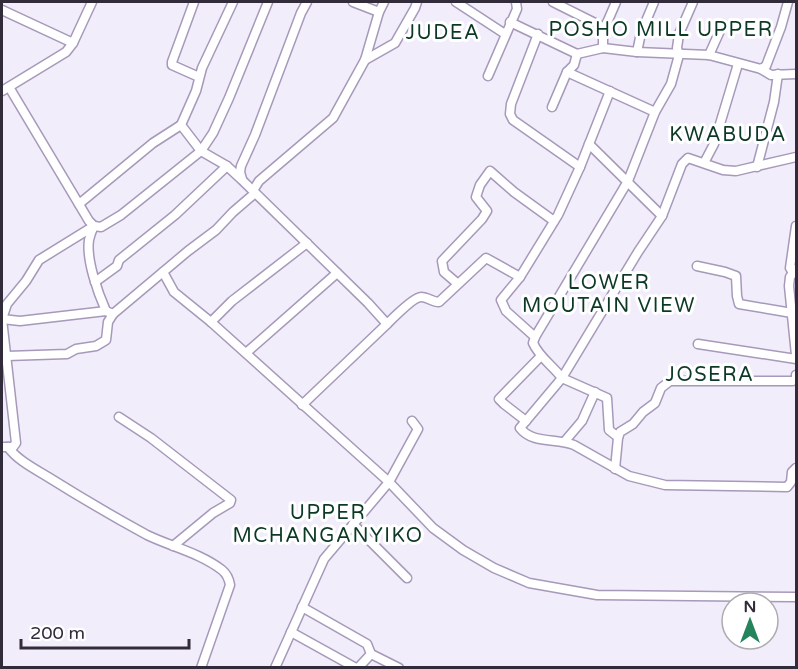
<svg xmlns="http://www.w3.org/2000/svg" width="798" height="669" font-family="'Varela Round',sans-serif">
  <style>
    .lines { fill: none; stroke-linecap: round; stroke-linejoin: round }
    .minor-casing { stroke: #a699ba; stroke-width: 11 }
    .minor { stroke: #fff; stroke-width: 8 }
    .labels { text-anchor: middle; stroke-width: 6; stroke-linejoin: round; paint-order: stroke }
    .quarter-label { font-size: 20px; letter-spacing: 1.5px; fill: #0c3926; stroke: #fff }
  </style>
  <rect width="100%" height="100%" fill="#f2edfb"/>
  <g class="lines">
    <g class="minor-casing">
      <g id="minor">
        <path d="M194,2L172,62V65L199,77"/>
        <path d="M233,2L202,68L196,91L181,125L201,151L227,166L242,180L368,303L387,324C393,318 414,297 421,297C428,297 432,302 439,302L486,258L520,277"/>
        <path d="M353,2L379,12"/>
        <path d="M456,2L505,34"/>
        <path d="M553,2L605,28"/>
        <path d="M693,2L679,34L677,48L679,55L671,84L655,112L628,181L535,337L533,343C539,357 553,366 562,378L520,428C532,444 557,438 574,445L629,476L665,485L787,487L791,482L792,472L796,468"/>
        <path d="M2,10L73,43"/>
        <path d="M510,22L577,54L603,48L637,52L709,55L761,69L766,66L781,27L788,2"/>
        <path d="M538,34L511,104L510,114L513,120L580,167"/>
        <path d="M603,48V32L616,2"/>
        <path d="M637,52L641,33L654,2"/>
        <path d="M709,55L723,24"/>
        <path d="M365,60L395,43L415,8L417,2"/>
        <path d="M761,69L771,75L796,74"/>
        <path d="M567,72L655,112"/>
        <path d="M488,76L517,9L516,2"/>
        <path d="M9,87L89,221L94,226"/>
        <path d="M2,91L66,52L73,43L92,2"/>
        <path d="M552,107L567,72L574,65L577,54"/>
        <path d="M589,144L662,216"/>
        <path d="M704,163L714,144L738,64"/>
        <path d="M757,167L774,102L778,74"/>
        <path d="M242,179L240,172L241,166L255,135L301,13L307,2"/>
        <path d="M79,204L153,143L181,125"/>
        <path d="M94,226C92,230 90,235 89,240C86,260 98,293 106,311L113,314L188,251L216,230L233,212L254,194V189L259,181L333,118L365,60L379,12L384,2"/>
        <path d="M697,266L725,272L736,276L737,296L739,304L792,313"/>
        <path d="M796,269L790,277L789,286L796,355"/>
        <path d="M163,272L174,292L211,322L389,482L433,528L463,550L494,568L529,583L597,595L796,597"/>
        <path d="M793,273L790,268L796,226"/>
        <path d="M95,282L117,266L119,260L175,215L227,166"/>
        <path d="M458,284L444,272L442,261L482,219L487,211L476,197L480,185L490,171L514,192L554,221"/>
        <path d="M2,319L20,321L106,311"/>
        <path d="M211,322L232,301L307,243"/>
        <path d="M535,337L506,311L501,300L520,277L558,215L580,167L610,91"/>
        <path d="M698,344L796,359"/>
        <path d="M246,353L337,273"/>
        <path d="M7,356L67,354L76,349L96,346L106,340L108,322L113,314"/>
        <path d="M302,405L387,324"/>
        <path d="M119,417L151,438L231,500L230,503L213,513L173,546"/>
        <path d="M526,421L504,404L499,399L541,356"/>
        <path d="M618,437L609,430L607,398L562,378L638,252L662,216L682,164L688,158L723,170L736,171L796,157"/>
        <path d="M565,441L582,421L595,392"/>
        <path d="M2,447H13L16,443L2,319L7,304L26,281L39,260L94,226L101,227L121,215L201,151L213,133L229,98L268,2"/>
        <path d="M8,447C17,460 35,469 48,477C80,497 114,517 147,535C172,547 200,553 222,570C227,574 229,579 230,585L201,668"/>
        <path d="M615,469L618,438L620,432L633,424L643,412L655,403L661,388L670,381H793L796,379V375"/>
        <path d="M353,524L407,578"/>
        <path d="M302,607L367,644L371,654"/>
        <path d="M291,632L356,668"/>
        <path d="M275,668L324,559L389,482L418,429L412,421"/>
        <path d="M358,668L371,654L399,668"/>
      </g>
    </g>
    <use href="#minor" class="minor"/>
  </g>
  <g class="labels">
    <g class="quarter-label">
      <text x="661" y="36">POSHO MILL UPPER</text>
      <text x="443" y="39">JUDEA</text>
      <text x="728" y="141">KWABUDA</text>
      <text x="609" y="289">LOWER<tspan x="609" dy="23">MOUTAIN VIEW</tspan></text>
      <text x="710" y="381">JOSERA</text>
      <text x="328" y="519">UPPER<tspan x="328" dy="23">MCHANGANYIKO</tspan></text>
    </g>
  </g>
  <rect width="798" height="669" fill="none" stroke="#322c3a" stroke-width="6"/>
  <g transform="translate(750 621)"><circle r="28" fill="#ffffff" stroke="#adabb0" stroke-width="1.5"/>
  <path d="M0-4.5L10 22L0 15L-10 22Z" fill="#24845c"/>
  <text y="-9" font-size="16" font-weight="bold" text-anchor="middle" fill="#322c3a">N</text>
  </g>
  <path d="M21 639v9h168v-9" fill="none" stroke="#322c3a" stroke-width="3"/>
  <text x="30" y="639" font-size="18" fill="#322c3a" stroke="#ffffff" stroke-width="4.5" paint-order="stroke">200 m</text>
</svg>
